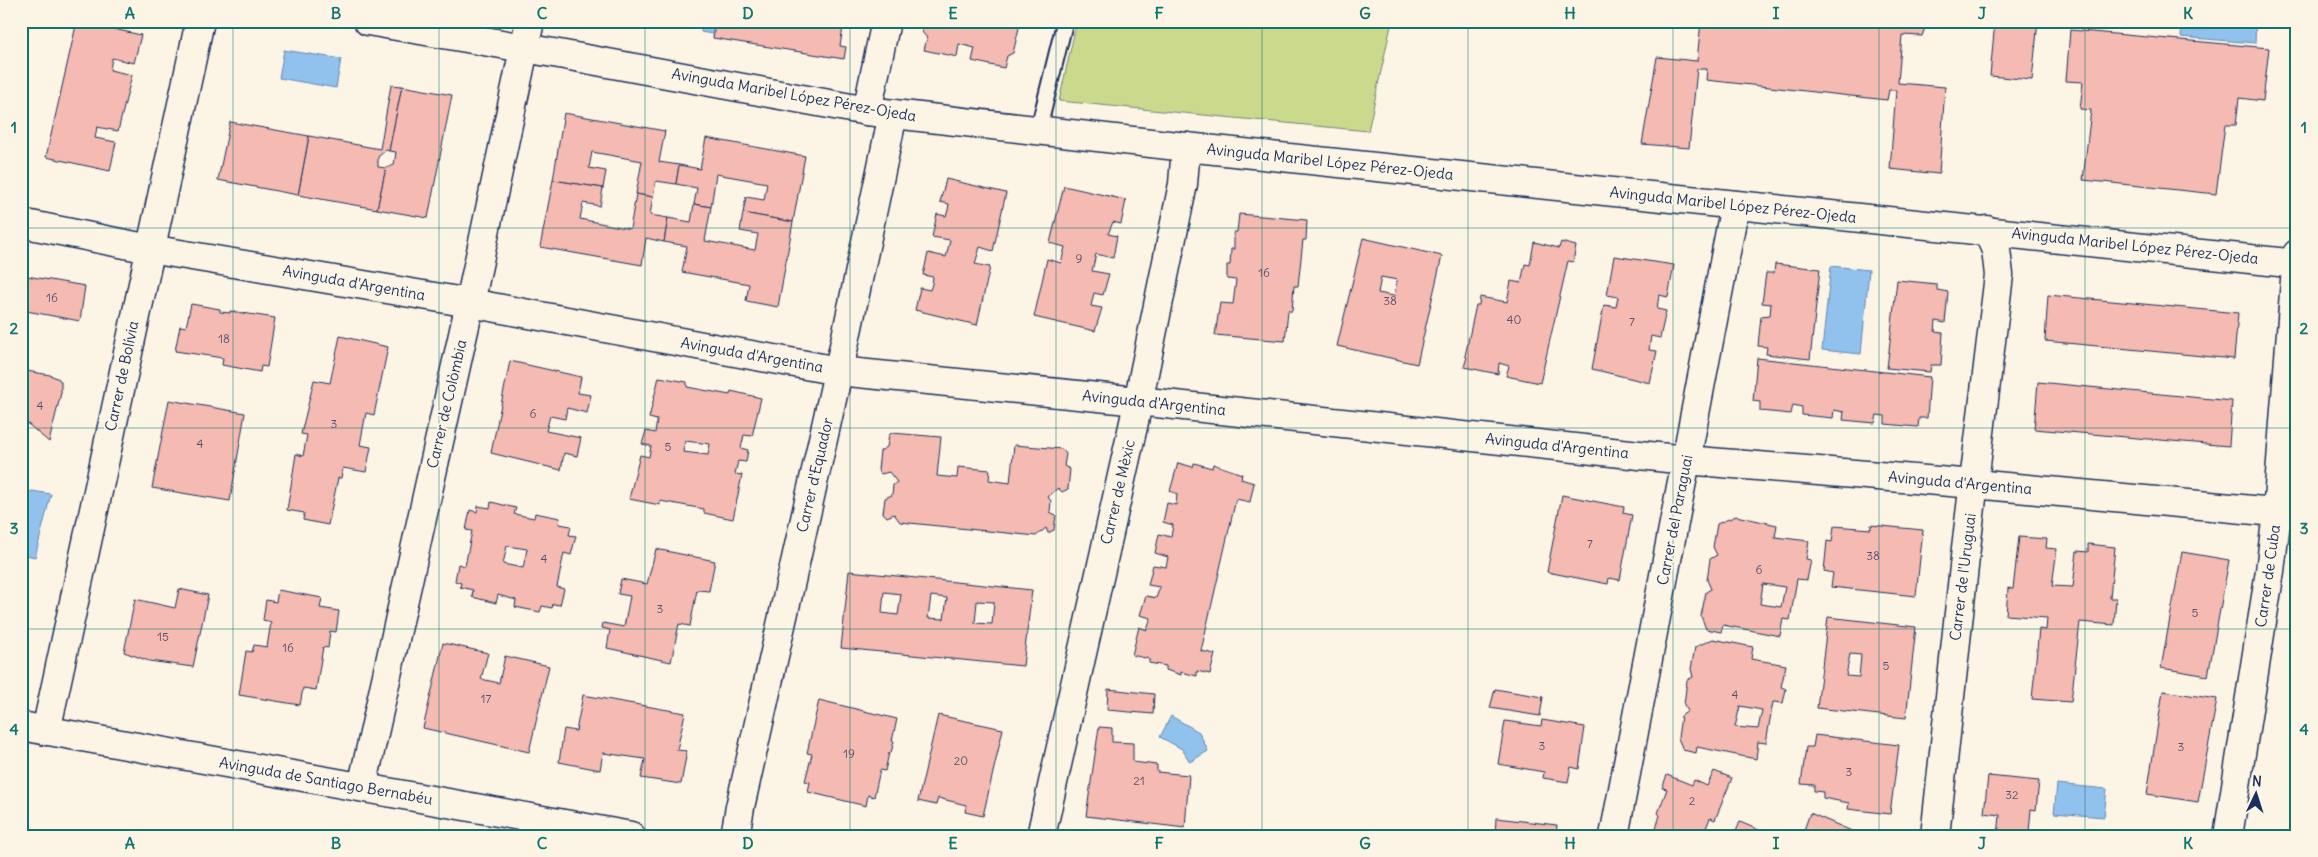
<svg xmlns="http://www.w3.org/2000/svg" width="2318" height="857" font-family="Delius,sans-serif">
  <style>
    .green { fill: #cbd98d; stroke: #738476 }
    .water { fill: #91c2ed; stroke: #6287b4 }
    .building { fill: #f5bab1; stroke: #1b2f5e; fill-rule: evenodd }
    .lines { fill: none; stroke-linecap: round; stroke-linejoin: round }
    .lane-casing { stroke: #1b2f5e; stroke-width: 19 }
    .street-casing { stroke: #1b2f5e; stroke-width: 31 }
    .secondary-casing { stroke: #1b2f5e; stroke-width: 31 }
    .lane { stroke: #fcf5e5; stroke-width: 15 }
    .street { stroke: #fcf5e5; stroke-width: 28 }
    .secondary { stroke: #fcf5e5; stroke-width: 28 }
    .grid { fill: none; stroke: #0f766e; stroke-width: 1; stroke-opacity: 0.55 }
    .labels { text-anchor: middle; stroke-width: 4; stroke-linejoin: round; paint-order: stroke }
    .number-label { font-size: 12px; fill: #525273 }
    .street-label { font-size: 15px; fill: #1b2f5e; stroke: #fcf5e5 }
    .neatline { fill: none; stroke: #0f766e; stroke-width: 2 }
    .grid-label { font-size: 16px; text-anchor: middle; font-weight: bold; fill: #0f766e }
  </style>
  <rect width="100%" height="100%" fill="#fcf5e5"/>
  <filter id="ink" filterUnits="userSpaceOnUse"><feTurbulence type="fractalNoise" baseFrequency=".02" numOctaves="2"/><feDisplacementMap in="SourceGraphic" scale="10" xChannelSelector="R" yChannelSelector="G"/><feConvolveMatrix kernelMatrix="1 2 1 2 8 2 1 2 1" color-interpolation-filters="sRGB"/></filter>
  <g filter="url(#ink)">
    <path class="green" d="M1077,21H1392L1368,131L1059,101Z"/>
    <g class="water">
      <path d="M675,21H715L712,34L701,32V27Z"/>
      <path d="M2182,21H2256L2255,43L2181,37Z"/>
      <path d="M284,50L341,59L336,88L279,78Z"/>
      <path d="M1831,266L1869,270L1861,354L1822,350Z"/>
      <path d="M32,491L51,494L35,557L21,554V497Z"/>
      <path d="M1171,716L1199,732L1208,751L1190,762L1182,749L1160,737Z"/>
      <path d="M2057,784L2107,789L2104,817L2054,813Z"/>
    </g>
    <g class="building">
      <path d="M21,21H27L25,41H21Z"/>
      <path d="M77,21L141,35L134,63L112,58L110,70L132,75L118,131L97,127L95,138L116,142L110,171L46,157Z"/>
      <path d="M625,21H664L663,28Z"/>
      <path d="M721,21H844L840,46L846,47L844,59L713,38L715,23L721,24Z"/>
      <path d="M924,21H1014L1019,28L1013,53L1007,56L1004,68L972,61L975,48L959,44L957,57L924,50L927,38L922,32Z"/>
      <path d="M1701,21H1905L1923,24L1925,28L1922,36L1902,35L1898,83L1945,87L1939,174L1890,169L1896,90H1889L1887,100L1706,80L1707,69H1697L1689,148L1642,144L1657,57L1697,61Z"/>
      <path d="M1995,21H2038L2032,80L1990,76Z"/>
      <path d="M2070,30L2269,48L2263,101L2239,98L2236,125H2225L2216,194L2083,180L2091,110L2080,109L2083,82L2066,81Z"/>
      <path d="M391,85L402,86L389,151L386,150L378,157V167L386,168L377,209L298,195L309,136L380,149Z"/>
      <path d="M402,86L452,95L428,218L377,209L386,168L394,165L396,152L389,151Z"/>
      <path d="M564,113L665,131L659,162L679,165L676,184L656,181L653,197L636,194L642,161L592,152L589,168L606,171L603,188L553,180Z"/>
      <path d="M230,122L309,136L298,195L218,180Z"/>
      <path d="M706,138L805,156L793,222L743,213L746,197L764,200L767,183L716,174L711,207L694,204L697,188L676,184L679,165L700,169Z"/>
      <path d="M946,179L1006,193L993,251L980,247L975,264L990,267L977,325L915,310L920,288L930,290L932,284L933,277L923,275L928,253L946,257L950,240L932,237L937,214L946,216L948,210L949,204L940,202Z"/>
      <path d="M553,180L603,188L600,206L583,203L580,219L630,229L636,194L653,197L650,215L668,218L664,242L646,238L642,265L540,247Z"/>
      <path d="M1064,186L1126,200L1121,224L1113,222L1108,234L1117,236L1113,258L1096,254L1092,271L1109,274L1103,295L1094,293L1091,306L1102,308L1095,331L1034,317L1047,259L1061,263L1065,247L1050,243Z"/>
      <path d="M694,204L711,207L705,241L755,250L758,234L740,231L743,213L793,222L778,307L746,301L749,284L682,272L687,246L664,242L668,218L691,222Z"/>
      <path d="M1239,214L1307,220L1306,240H1303L1298,286H1294L1292,311H1288L1285,341L1215,335L1220,303L1233,304L1236,280L1227,279V265H1230L1231,249H1234V232H1237Z"/>
      <path d="M1363,238L1442,256L1417,364L1337,346ZM1381,277L1397,280L1394,296L1378,293Z"/>
      <path d="M1534,242L1559,248L1561,242L1576,246L1573,262L1568,261L1540,383L1506,376L1509,366L1499,363L1498,374L1464,367L1467,357L1465,356L1476,305H1479L1480,297L1507,302L1511,281L1521,283L1525,264L1530,265Z"/>
      <path d="M1614,256L1674,265L1668,297L1659,295L1657,309L1666,311L1660,338L1651,336L1649,350L1657,351L1650,383L1592,369L1604,305L1616,307L1618,297L1607,295Z"/>
      <path d="M1775,264L1820,269L1810,359L1766,354L1767,347L1758,346L1761,316L1770,315L1771,304L1762,303L1766,273H1774Z"/>
      <path d="M21,275L85,286L80,321L21,310Z"/>
      <path d="M1897,280L1937,284V290L1948,292L1945,323L1936,321L1935,332L1943,333L1941,365H1931L1930,372L1887,368Z"/>
      <path d="M2048,295L2238,313L2234,359L2045,341Z"/>
      <path d="M191,304L220,309V312L230,313V311L275,318L267,367L261,366L260,372L222,365L223,358L175,351L180,326L186,327Z"/>
      <path d="M340,336L388,347L374,415L366,413L360,445L371,447L366,472L343,468L341,478H338L328,525L303,520L304,513L287,510L296,454L303,456L307,435L301,434L314,380L330,383Z"/>
      <path d="M1757,358L1930,377L1927,418H1919L1918,427L1885,424V416L1877,415L1875,423L1843,420L1844,412L1834,410L1833,418L1802,415V407L1793,405L1791,414L1760,411V402L1753,401Z"/>
      <path d="M510,361L581,377L578,393L591,395L587,413L567,408L565,419L550,416L546,431L581,438L577,456L564,453L561,470L491,453Z"/>
      <path d="M21,370L50,375L59,379L61,382V393L49,442L21,418Z"/>
      <path d="M659,377L687,382V387L730,395L731,391L761,398L752,436L744,435L741,448L748,450L746,462L738,461L735,474L742,475L733,519L704,513V509L660,501V505L629,499L640,455L649,457L651,446L642,444L646,431L655,433L657,420L649,418ZM685,441L710,444L708,455L683,452Z"/>
      <path d="M2038,382L2232,401L2229,446L2034,429Z"/>
      <path d="M169,400L245,413L230,501L152,488Z"/>
      <path d="M892,433L941,437L937,476L957,478L958,467L990,470L989,480L1010,483L1014,445L1062,449L1066,454L1064,466L1070,469L1068,489L1062,492L1058,488L1048,497L1051,501L1050,512L1056,515L1054,530L1048,533L1046,528L1036,536L900,522L894,514L887,517L883,513L885,498L892,495L893,485L897,482L889,472L881,474L878,470L880,451L887,447L889,435Z"/>
      <path d="M1178,463L1193,467L1194,463L1212,468L1213,464L1242,474L1241,479L1254,483L1250,502L1236,499L1201,651L1215,654L1210,674L1197,671V676L1181,672V675L1166,670V666L1149,663V659L1132,655L1139,627L1147,630L1151,618L1140,615L1146,596L1156,598L1160,587L1148,585L1153,565L1166,567L1168,557L1155,553L1159,534L1171,537L1173,525L1163,522L1167,503L1176,505L1177,494L1170,491Z"/>
      <path d="M21,464L25,470V477L21,482Z"/>
      <path d="M1562,495L1624,507L1623,513L1632,515L1620,580L1609,578L1608,584L1547,572Z"/>
      <path d="M491,502L516,508L514,514L534,518L535,513L560,518L559,524L571,526L569,535L576,536L571,555L564,553L557,587L564,589L560,605L553,604L552,608L542,606L540,612L515,607L516,600L498,595L496,603L472,597L473,590L460,587L461,583L455,581L458,564L465,566L472,531L466,530L470,510L477,512L478,506L490,508ZM507,546L527,549L523,568L503,564Z"/>
      <path d="M1736,516L1777,525L1775,537L1809,541L1806,559L1811,560L1807,580L1797,579L1790,620L1783,619L1780,636L1723,625L1721,632L1706,629L1701,616L1706,592L1711,589L1707,580L1710,559L1717,555L1713,547L1717,524ZM1763,584L1785,587L1781,607L1760,604Z"/>
      <path d="M1871,525L1923,530L1916,596L1831,587L1833,573L1824,571L1827,541L1832,542L1834,526L1871,529Z"/>
      <path d="M2019,537L2047,539L2046,548L2057,549L2052,586L2073,587L2077,551L2088,552V544L2115,547L2110,598H2116L2114,625L2080,622L2071,702L2032,699L2039,629L2046,630L2047,618L2006,615L2008,588L2013,589Z"/>
      <path d="M656,549L715,561L709,591L697,590L690,626L679,624L671,662L607,648L610,630L602,628L603,623L624,627L630,596L618,594L621,579L647,584Z"/>
      <path d="M2182,552L2229,560L2208,676L2161,668Z"/>
      <path d="M849,571L1032,590L1023,666L841,648ZM884,592L901,594L898,615L882,613ZM931,596L947,598L944,619L928,618ZM977,601L994,602L992,624L975,623Z"/>
      <path d="M179,589L208,595L193,667L149,661L124,652L135,599L175,608Z"/>
      <path d="M278,590L322,598L320,608L339,611L336,632L330,631L328,648L323,647L316,690L303,688L300,705L239,695L246,651L252,652L254,645L267,647L271,622L263,620L266,600L276,602Z"/>
      <path d="M1828,617L1916,627L1906,718L1817,708ZM1850,654L1861,655L1859,677L1846,676Z"/>
      <path d="M1713,639L1753,647L1751,659L1786,665L1781,687L1786,689L1783,703L1773,702L1766,743L1758,742L1756,759L1697,747L1696,753L1683,750L1678,738L1681,716L1688,711L1684,705L1687,680L1693,677L1691,669L1695,647ZM1740,706L1762,710L1758,729L1735,727Z"/>
      <path d="M443,643L488,653L481,679L499,683L505,656L549,666L529,752L423,728Z"/>
      <path d="M1108,689L1154,694L1153,714L1107,710Z"/>
      <path d="M1495,689L1543,697L1540,716L1490,708Z"/>
      <path d="M2163,691L2217,699L2198,802L2147,794Z"/>
      <path d="M583,695L685,713L677,750L687,751L681,784L641,778L645,759L603,753L600,770L559,762L564,729L576,731Z"/>
      <path d="M819,700L897,719L892,741H894L891,753H889L885,771L880,770L874,797L868,795L866,806L808,792L810,782L805,781L812,754L807,753Z"/>
      <path d="M938,715L1003,729L983,816L965,812L966,805L938,798L936,805L918,801Z"/>
      <path d="M1542,720L1585,727L1579,769L1571,767L1568,782L1543,778L1544,772L1498,764L1505,721L1541,726Z"/>
      <path d="M1099,727L1112,728V742L1133,743V762L1157,765V772L1189,775L1185,828L1086,816Z"/>
      <path d="M1815,735L1899,745L1890,814L1848,809L1849,803L1823,798V792L1814,791V785L1801,784L1806,747H1813Z"/>
      <path d="M1714,771L1732,778L1715,820L1710,818L1703,836H1654L1660,815L1658,813L1667,789L1662,788L1667,775L1692,785L1694,780L1707,786Z"/>
      <path d="M2297,774V811H2293Z"/>
      <path d="M1988,776L2039,781L2036,810L2031,809L2029,833L2034,836H1998L2000,815L1984,813Z"/>
      <path d="M1810,813L1854,832L1852,836H1817L1804,830Z"/>
      <path d="M1496,818L1557,825L1556,836H1495Z"/>
      <path d="M1740,822L1773,836H1734Z"/>
      <path d="M2080,828L2100,830V836H2079Z"/>
      <path d="M2141,832L2164,836H2140Z"/>
    </g>
    <g class="lines">
      <g class="lane-casing">
        <path id="lane" d="M1038,131L1065,21"/>
      </g>
      <g class="street-casing">
        <g id="street">
          <path d="M867,111L886,21"/>
          <path d="M21,223L150,249L470,303L838,371L1138,401L1686,460L1974,484L2297,514"/>
          <path d="M46,731L200,21"/>
          <path d="M362,787L470,303L530,21"/>
          <path d="M735,836L740,807L844,346L893,114"/>
          <path d="M1041,836L1134,422L1183,184L1186,147"/>
          <path d="M1614,836L1735,205"/>
          <path d="M1935,836L1966,548L1999,275L1996,250L1987,230"/>
          <path d="M2228,836L2270,571L2277,513L2297,254"/>
        </g>
      </g>
      <g class="secondary-casing">
        <g id="secondary">
          <path d="M368,21L559,54L867,111L1186,147L2297,264"/>
          <path d="M21,726L631,836"/>
        </g>
      </g>
      <use href="#lane" class="lane"/>
      <use href="#street" class="street"/>
      <use href="#secondary" class="secondary"/>
    </g>
  </g>
  <path class="grid" d="M233,21V836M439,21V836M645,21V836M850,21V836M1056,21V836M1262,21V836M1468,21V836M1673,21V836M1879,21V836M2085,21V836M21,228H2297M21,428H2297M21,629H2297"/>
  <g class="labels">
    <g class="number-label">
      <text x="1079" y="263">9</text>
      <text x="1264" y="277">16</text>
      <text x="52" y="302">16</text>
      <text x="1390" y="305">38</text>
      <text x="1514" y="324">40</text>
      <text x="1632" y="326">7</text>
      <text x="224" y="343">18</text>
      <text x="40" y="410">4</text>
      <text x="533" y="418">6</text>
      <text x="334" y="428">3</text>
      <text x="200" y="448">4</text>
      <text x="668" y="451">5</text>
      <text x="1590" y="548">7</text>
      <text x="1873" y="560">38</text>
      <text x="544" y="563">4</text>
      <text x="1759" y="574">6</text>
      <text x="660" y="613">3</text>
      <text x="2195" y="617">5</text>
      <text x="163" y="641">15</text>
      <text x="288" y="652">16</text>
      <text x="1886" y="670">5</text>
      <text x="1735" y="699">4</text>
      <text x="486" y="703">17</text>
      <text x="1542" y="750">3</text>
      <text x="2181" y="751">3</text>
      <text x="849" y="758">19</text>
      <text x="961" y="765">20</text>
      <text x="1849" y="776">3</text>
      <text x="1139" y="785">21</text>
      <text x="2012" y="799">32</text>
      <text x="1692" y="805">2</text>
    </g>
    <g class="street-label">
      <text transform="translate(794 95) rotate(10)" y="5">Avinguda Maribel López Pérez-Ojeda</text>
      <text transform="translate(1330 162) rotate(6)" y="5">Avinguda Maribel López Pérez-Ojeda</text>
      <text transform="translate(1733 205) rotate(6)" y="5">Avinguda Maribel López Pérez-Ojeda</text>
      <text transform="translate(2135 246) rotate(6)" y="5">Avinguda Maribel López Pérez-Ojeda</text>
      <text transform="translate(354 283) rotate(10)" y="5">Avinguda d'Argentina</text>
      <text transform="translate(752 355) rotate(10)" y="5">Avinguda d'Argentina</text>
      <text transform="translate(122 376) rotate(-78)" y="5">Carrer de Bolívia</text>
      <text transform="translate(1154 403) rotate(6)" y="5">Avinguda d'Argentina</text>
      <text transform="translate(447 404) rotate(-77)" y="5">Carrer de Colòmbia</text>
      <text transform="translate(1557 446) rotate(6)" y="5">Avinguda d'Argentina</text>
      <text transform="translate(815 475) rotate(-77)" y="5">Carrer d'Equador</text>
      <text transform="translate(1960 483) rotate(5)" y="5">Avinguda d'Argentina</text>
      <text transform="translate(1118 492) rotate(-77)" y="5">Carrer de Mèxic</text>
      <text transform="translate(1675 520) rotate(-79)" y="5">Carrer del Paraguai</text>
      <text transform="translate(2268 576) rotate(-82)" y="5">Carrer de Cuba</text>
      <text transform="translate(1963 577) rotate(-83)" y="5">Carrer de l'Uruguai</text>
      <text transform="translate(326 781) rotate(10)" y="5">Avinguda de Santiago Bernabéu</text>
    </g>
  </g>
  <rect width="2318" height="857" fill="none" stroke="#fcf5e5" stroke-width="55"/>
  <g transform="translate(2256 794) rotate(4)" stroke="#fcf5e5" stroke-width="4" paint-order="stroke">
  <path d="M0-4L9 19L0 12L-9 19Z" fill="#1b2f5e"/>
  <text y="-8" font-size="14" font-weight="bold" text-anchor="middle" fill="#1b2f5e">N</text>
  </g>
  <rect x="28" y="28" width="2262" height="802" class="neatline"/>
  <g class="grid-label">
    <text x="130" y="19">A</text>
    <text x="336" y="19">B</text>
    <text x="542" y="19">C</text>
    <text x="748" y="19">D</text>
    <text x="953" y="19">E</text>
    <text x="1159" y="19">F</text>
    <text x="1365" y="19">G</text>
    <text x="1570" y="19">H</text>
    <text x="1776" y="19">I</text>
    <text x="1982" y="19">J</text>
    <text x="2188" y="19">K</text>
    <text x="14" y="133">1</text>
    <text x="2304" y="133">1</text>
    <text x="14" y="334">2</text>
    <text x="2304" y="334">2</text>
    <text x="14" y="534">3</text>
    <text x="2304" y="534">3</text>
    <text x="14" y="735">4</text>
    <text x="2304" y="735">4</text>
    <text x="130" y="849">A</text>
    <text x="336" y="849">B</text>
    <text x="542" y="849">C</text>
    <text x="748" y="849">D</text>
    <text x="953" y="849">E</text>
    <text x="1159" y="849">F</text>
    <text x="1365" y="849">G</text>
    <text x="1570" y="849">H</text>
    <text x="1776" y="849">I</text>
    <text x="1982" y="849">J</text>
    <text x="2188" y="849">K</text>
  </g>
</svg>
